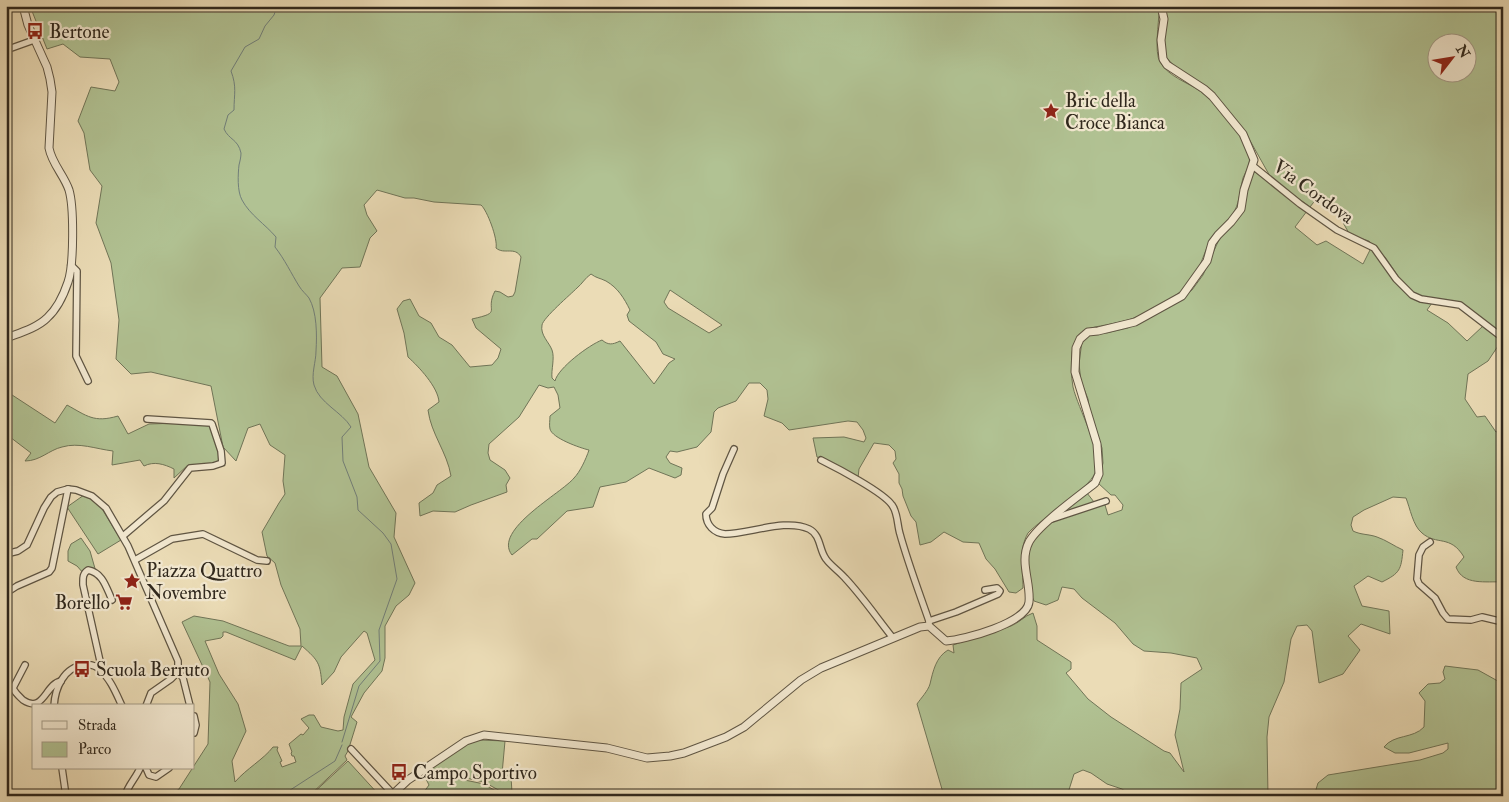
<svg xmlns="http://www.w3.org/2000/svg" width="1509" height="802" font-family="'IM FELL Double Pica',serif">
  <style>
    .green { fill: #b1c293; stroke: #707558; fill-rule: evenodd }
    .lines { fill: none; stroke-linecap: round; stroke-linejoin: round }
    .stream { stroke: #717f7a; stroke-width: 1 }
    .minor-casing { stroke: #5f5543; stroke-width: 8 }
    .tertiary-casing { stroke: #5f5543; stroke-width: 9 }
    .minor { stroke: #f2e8d0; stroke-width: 5.5 }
    .tertiary { stroke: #f2e8d0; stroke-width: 7 }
    .labels { text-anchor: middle; stroke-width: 4.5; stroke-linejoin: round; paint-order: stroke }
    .poi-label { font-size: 19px; fill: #30281d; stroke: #f2e8d0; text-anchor: start }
    .street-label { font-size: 19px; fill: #30281d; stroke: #f2e8d0 }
  </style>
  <rect width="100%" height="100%" fill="#ebdcb6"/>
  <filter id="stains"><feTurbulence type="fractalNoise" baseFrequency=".004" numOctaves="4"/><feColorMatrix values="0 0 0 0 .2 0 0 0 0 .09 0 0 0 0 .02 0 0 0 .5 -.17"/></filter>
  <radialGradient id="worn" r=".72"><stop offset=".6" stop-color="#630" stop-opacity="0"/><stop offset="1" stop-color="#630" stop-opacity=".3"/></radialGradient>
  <g class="green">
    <path d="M30,6H1155L1159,10C1159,23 1154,52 1160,62C1169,77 1187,82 1200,91C1218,104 1244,134 1249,156C1251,164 1246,171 1243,178C1240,189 1240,200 1235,210C1228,223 1215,230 1209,243C1202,258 1199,273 1187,286C1176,297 1153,309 1139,316C1125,322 1110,324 1095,327C1092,328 1087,329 1084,330C1077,335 1073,345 1072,353C1071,364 1071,376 1073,387C1078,409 1103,451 1095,473C1088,490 1042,518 1028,533C1018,551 1023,569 1023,588L1016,593L1009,592L995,569L986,559L979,543L963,542L944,532L931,542L920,545L916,522L911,516L903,496L902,489L899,483V474L893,463L896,459L895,451L889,445L874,443L859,469L858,478L817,457L813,438L844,437L864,442L866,438L863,430L857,422L848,421L789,430L782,423L764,416L768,399L767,390L760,383H749L736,401L718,408L714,412L711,432L697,447L677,452L670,451L666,457L670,463L682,468L681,475L675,478L649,468L626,482L600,487L593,507L567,511L537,539H532L512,555C492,530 562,493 574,478C580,472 586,459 589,450C580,448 552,438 550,429C549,425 550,420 550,416L560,408L558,395L554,387L548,388L539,385L519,417L489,444L488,453L490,460L505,470L510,478L506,485L507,492L471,505L455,512L433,511L420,516L419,503L433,493L437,485L451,476C447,452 431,434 428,410L439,402C438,387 419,367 408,357L404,333L397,309L403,301L410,299L419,316L431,323L439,337L452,345L470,367L492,365L498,358L501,349L476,328L472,319C504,312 484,312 495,291L500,292L508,297L513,296L515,292L521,257C515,246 504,255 496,248C498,239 487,210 481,205L434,202L414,198H405L377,190L364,205L367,215L377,231L370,238L360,267L342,268L320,298L322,367L337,376L358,414L369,467L396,513L394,537L415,583L409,595L396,606L385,626V658L382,671L364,693L351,717L357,722L348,751L345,756L347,760L309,796H170L179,789L208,744L210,682L182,622L194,616L223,621L289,646H301L300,629L281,585L275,563L267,556L262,532L279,503L285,494L283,481L285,455L270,445L260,424L248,428L236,461L223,447L211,386L151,372L131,374L116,359L119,320L111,263L96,223L102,186L90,170L84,133L78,121L91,87L115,91L119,82L110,59L80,57L63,44L47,49ZM591,274C596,278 600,278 606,281C618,288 624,298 630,310L627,315L629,321L656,342L663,354L675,359L669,363L654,384L620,341C612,345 608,345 602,340C589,345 558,368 555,381L552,378C551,370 555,358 552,350C549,342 540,335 542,325C543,318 571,294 577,288C582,284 585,278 591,274ZM670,290L722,325L709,333L668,308L664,302ZM364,631L367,633L375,660L353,684L344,717L343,730L338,731L321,727L314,715H309L301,719L309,728L303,735L301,734L289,744L292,752L291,753L292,756H294L296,762L282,767L280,762L282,761L277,750L278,747H273C264,759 246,769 235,782L232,761L246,731L238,704L219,674L205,641L221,638L223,636V632H226L295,660L302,646C319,661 320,663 322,685L334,672L341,657Z"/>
    <path d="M1163,6H1503V335L1468,307L1460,304L1419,296L1406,288L1385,257L1369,241L1350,235L1333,205L1320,194L1310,207L1271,178L1248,137L1234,117L1175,67L1166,57L1164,47L1166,18ZM1436,42H1466V72H1436Z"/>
    <path d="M1255,172L1307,211L1295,227L1317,245L1326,241L1363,264L1371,248L1403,290L1407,294L1432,303L1427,310L1448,323L1467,341L1483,326L1503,340V344L1500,343L1488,361L1468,374L1465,399L1477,417L1485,416L1496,432L1503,429V582C1486,581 1463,586 1456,567L1464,557C1450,534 1437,546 1422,533C1413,526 1410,508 1406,498L1393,497L1364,510L1353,517L1351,525L1353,531C1361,535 1369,534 1377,537C1386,540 1394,546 1403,550C1401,570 1400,573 1382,582L1368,576L1354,586L1362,606L1389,611L1390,634L1361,624L1348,636L1360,650L1343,674L1319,683L1312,631L1307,625L1297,626L1291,639L1284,682L1269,717L1267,737L1268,796H1132L1122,789L1107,784L1091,773L1083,770L1074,774L1067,796H944L917,704C921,698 928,691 930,684C933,671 936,657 948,650L954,653L953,645L1011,626C1019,623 1024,616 1033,613L1037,626V640L1071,662V669L1066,673L1088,699L1111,717L1164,751L1170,753L1184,772L1175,735L1180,709L1181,683L1202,669L1197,658L1171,653L1144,651L1133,644L1115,623L1082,598L1074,589L1062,587L1058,600L1046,605L1034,601C1026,584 1023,560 1032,543C1040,528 1073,505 1087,493L1094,502L1105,505L1108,515L1122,510L1123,505L1115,495H1111L1098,483L1103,463L1102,448L1090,412L1088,399L1081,381L1079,364L1082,341L1089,336L1098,332L1107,333L1128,328L1179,300L1192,290L1203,275L1222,233L1231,225L1251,175Z"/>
    <path d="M6,391L55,423L67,405C87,416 94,423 118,416L128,434L149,424L180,423L210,426L220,458L216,464L188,465L174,478V469C164,464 154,461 144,466L140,460L112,465L113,451C96,449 79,442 62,447C49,450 40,461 25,461L31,453L6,434Z"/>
    <path d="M84,495L99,504L121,540L98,554L67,507Z"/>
    <path d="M81,538L90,551L96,572L92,571L84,574L77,566L68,561V551L71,544Z"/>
    <path d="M1445,666L1478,670L1496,680L1503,686V788L1489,796H1314L1318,783L1328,775L1420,760L1443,753L1448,749V743L1409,753H1395L1384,747C1394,734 1413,739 1424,727L1425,701L1419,693L1428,684L1440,683L1445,679L1443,672Z"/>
    <path d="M480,740L505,741L502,774L511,776L512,793L502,792L484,782L429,770L467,744Z"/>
    <path d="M348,761L380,796H310Z"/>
    <path d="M426,772L484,784L504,796H421L429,785L427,781L422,775Z"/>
  </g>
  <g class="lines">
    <g class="stream">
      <path d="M277,6L274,15L265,26L259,39L245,47L231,71C237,87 234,94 234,110L228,115L224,129C229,140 238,139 241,153C241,157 240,161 239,165C238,174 237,191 242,200C250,215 265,224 276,237L275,247C285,260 291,273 299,286C302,291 306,294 309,298C317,312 317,335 316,351C316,362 311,374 314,385C319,403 342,412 351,427L342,437L343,461L357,497L358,510L383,533L391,544L397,579L379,630L380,661L359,686L342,742"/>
      <path d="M281,796L335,761L342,745"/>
    </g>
    <g class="minor-casing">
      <g id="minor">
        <path d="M6,50L34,40"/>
        <path d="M1253,166L1300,204L1337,230L1374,248L1396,279L1412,295L1421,299L1460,305L1503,338"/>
        <path d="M71,265L77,271L76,356L88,381"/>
        <path d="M734,449L723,474L712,508L706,514C706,525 714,533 725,534C749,534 786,518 809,529C821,535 819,550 826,559C831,566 839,571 845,578C862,596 877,618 893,638"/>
        <path d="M821,460C837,468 883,492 892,505C898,513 897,524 900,534C908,563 919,592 929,621V626"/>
        <path d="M1052,519L1106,501"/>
        <path d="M123,536L164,501L190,468L213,466L222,463L221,451L212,424L211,423L147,419"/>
        <path d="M1430,542L1423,547L1419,555L1417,579L1419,584L1435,598L1443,613L1448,619L1471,620L1482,617L1503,622"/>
        <path d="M6,554L18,551L27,545L44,508L51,497L57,492L68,489L76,490L92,496L106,508L128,546L178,661V672L171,679L151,693L146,706"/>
        <path d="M135,560L172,539L203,534L257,560L267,561"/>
        <path d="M6,593L17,586L49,572L52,568L68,489"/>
        <path d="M929,621L956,612L998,594L1000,591L997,588L985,590"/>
        <path d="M25,665L13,688C15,693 19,696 23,700C44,714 45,684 61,681"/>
        <path d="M99,668L100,661L83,585C83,579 82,574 88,570C103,573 106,587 112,600"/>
        <path d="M178,672L183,678L190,706"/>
        <path d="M54,706C55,688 64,667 84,665C90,664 95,665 99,669C110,678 116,693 122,706"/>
        <path d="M194,716L196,725L194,733"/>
        <path d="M351,749L393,794"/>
        <path d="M62,768L66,796"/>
        <path d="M146,768L149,775L156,777L169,768"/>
        <path d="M125,796C128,785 136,778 140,768"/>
      </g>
    </g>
    <g class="tertiary-casing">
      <g id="tertiary">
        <path d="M6,338C19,333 37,328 47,318C57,309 64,294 68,282C74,265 74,207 69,190C64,175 52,164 49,148L52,92L50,79L47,67L28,25L23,6"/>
        <path d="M391,796L408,780L466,741L484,735L607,748L647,758L670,756L684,753L726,737L744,727L801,680L821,668L920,627L929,626L946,641C964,640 1027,623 1029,602C1031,582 1019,562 1029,542C1038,525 1079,496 1095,483L1099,474L1097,444L1075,372L1076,348L1080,339L1088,332L1098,331L1135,322L1182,296L1207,261L1212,243L1218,235L1231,222L1241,209L1244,190L1254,160L1243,134L1212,96L1204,89L1167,65L1163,59L1161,40L1164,19L1161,6"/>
      </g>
    </g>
    <use href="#minor" class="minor"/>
    <use href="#tertiary" class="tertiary"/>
  </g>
  <defs>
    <g id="bus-bare" transform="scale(1.35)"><path d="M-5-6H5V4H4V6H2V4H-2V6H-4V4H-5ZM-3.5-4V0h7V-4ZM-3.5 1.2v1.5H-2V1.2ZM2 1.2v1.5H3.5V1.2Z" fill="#8f2418" stroke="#f2e8d0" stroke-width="2.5" paint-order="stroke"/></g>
    <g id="sight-bare" transform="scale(1.35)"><path d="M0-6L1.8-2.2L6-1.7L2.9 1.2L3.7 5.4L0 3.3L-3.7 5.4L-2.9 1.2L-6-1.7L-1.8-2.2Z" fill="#8f2418" stroke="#f2e8d0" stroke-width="2.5" paint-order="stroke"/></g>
    <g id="supermarket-bare" transform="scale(1.35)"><path d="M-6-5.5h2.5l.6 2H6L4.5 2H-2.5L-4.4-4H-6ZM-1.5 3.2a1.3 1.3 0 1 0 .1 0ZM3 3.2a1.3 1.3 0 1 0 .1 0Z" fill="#8f2418" stroke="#f2e8d0" stroke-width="2.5" paint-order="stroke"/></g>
  </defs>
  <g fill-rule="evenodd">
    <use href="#bus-bare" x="35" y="31"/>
    <use href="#sight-bare" x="1051" y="111"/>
    <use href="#sight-bare" x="132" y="581"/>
    <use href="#supermarket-bare" x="124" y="602"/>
    <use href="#bus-bare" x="82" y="669"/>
    <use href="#bus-bare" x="399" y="772"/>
  </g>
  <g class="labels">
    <g class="poi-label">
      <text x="49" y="38">Bertone</text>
      <text x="1065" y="107">Bric della<tspan x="1065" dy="22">Croce Bianca</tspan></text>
      <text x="146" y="577">Piazza Quattro<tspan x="146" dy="22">Novembre</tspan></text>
      <text x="110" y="609" text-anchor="end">Borello</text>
      <text x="96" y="676">Scuola Berruto</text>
      <text x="413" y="779">Campo Sportivo</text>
    </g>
    <g class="street-label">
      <text transform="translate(1314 191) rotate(36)" y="7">Via Cordova</text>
    </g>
  </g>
  <rect width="1509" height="802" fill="none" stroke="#ebdcb6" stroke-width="25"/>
  <rect x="8" y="8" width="1494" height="787" fill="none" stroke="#30281d" stroke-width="2.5"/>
  <rect x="12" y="12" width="1484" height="777" fill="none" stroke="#30281d"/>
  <rect x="32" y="704" width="162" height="65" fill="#f2e8d0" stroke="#a49b88"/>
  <rect x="42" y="721" width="25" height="8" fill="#f2e8d0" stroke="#a49b88"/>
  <text x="78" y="730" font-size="15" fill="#30281d">Strada</text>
  <rect x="42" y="742" width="25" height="15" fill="#b1c293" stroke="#a49b88"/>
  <text x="78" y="754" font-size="15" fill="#30281d">Parco</text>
  <g transform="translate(1452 58) rotate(59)"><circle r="24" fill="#f2e8d0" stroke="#a49b88"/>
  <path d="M0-4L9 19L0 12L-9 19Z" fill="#8f2418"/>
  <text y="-8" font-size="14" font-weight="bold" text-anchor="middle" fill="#30281d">N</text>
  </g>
  <rect width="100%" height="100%" filter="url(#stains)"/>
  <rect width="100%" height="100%" fill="url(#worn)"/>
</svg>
